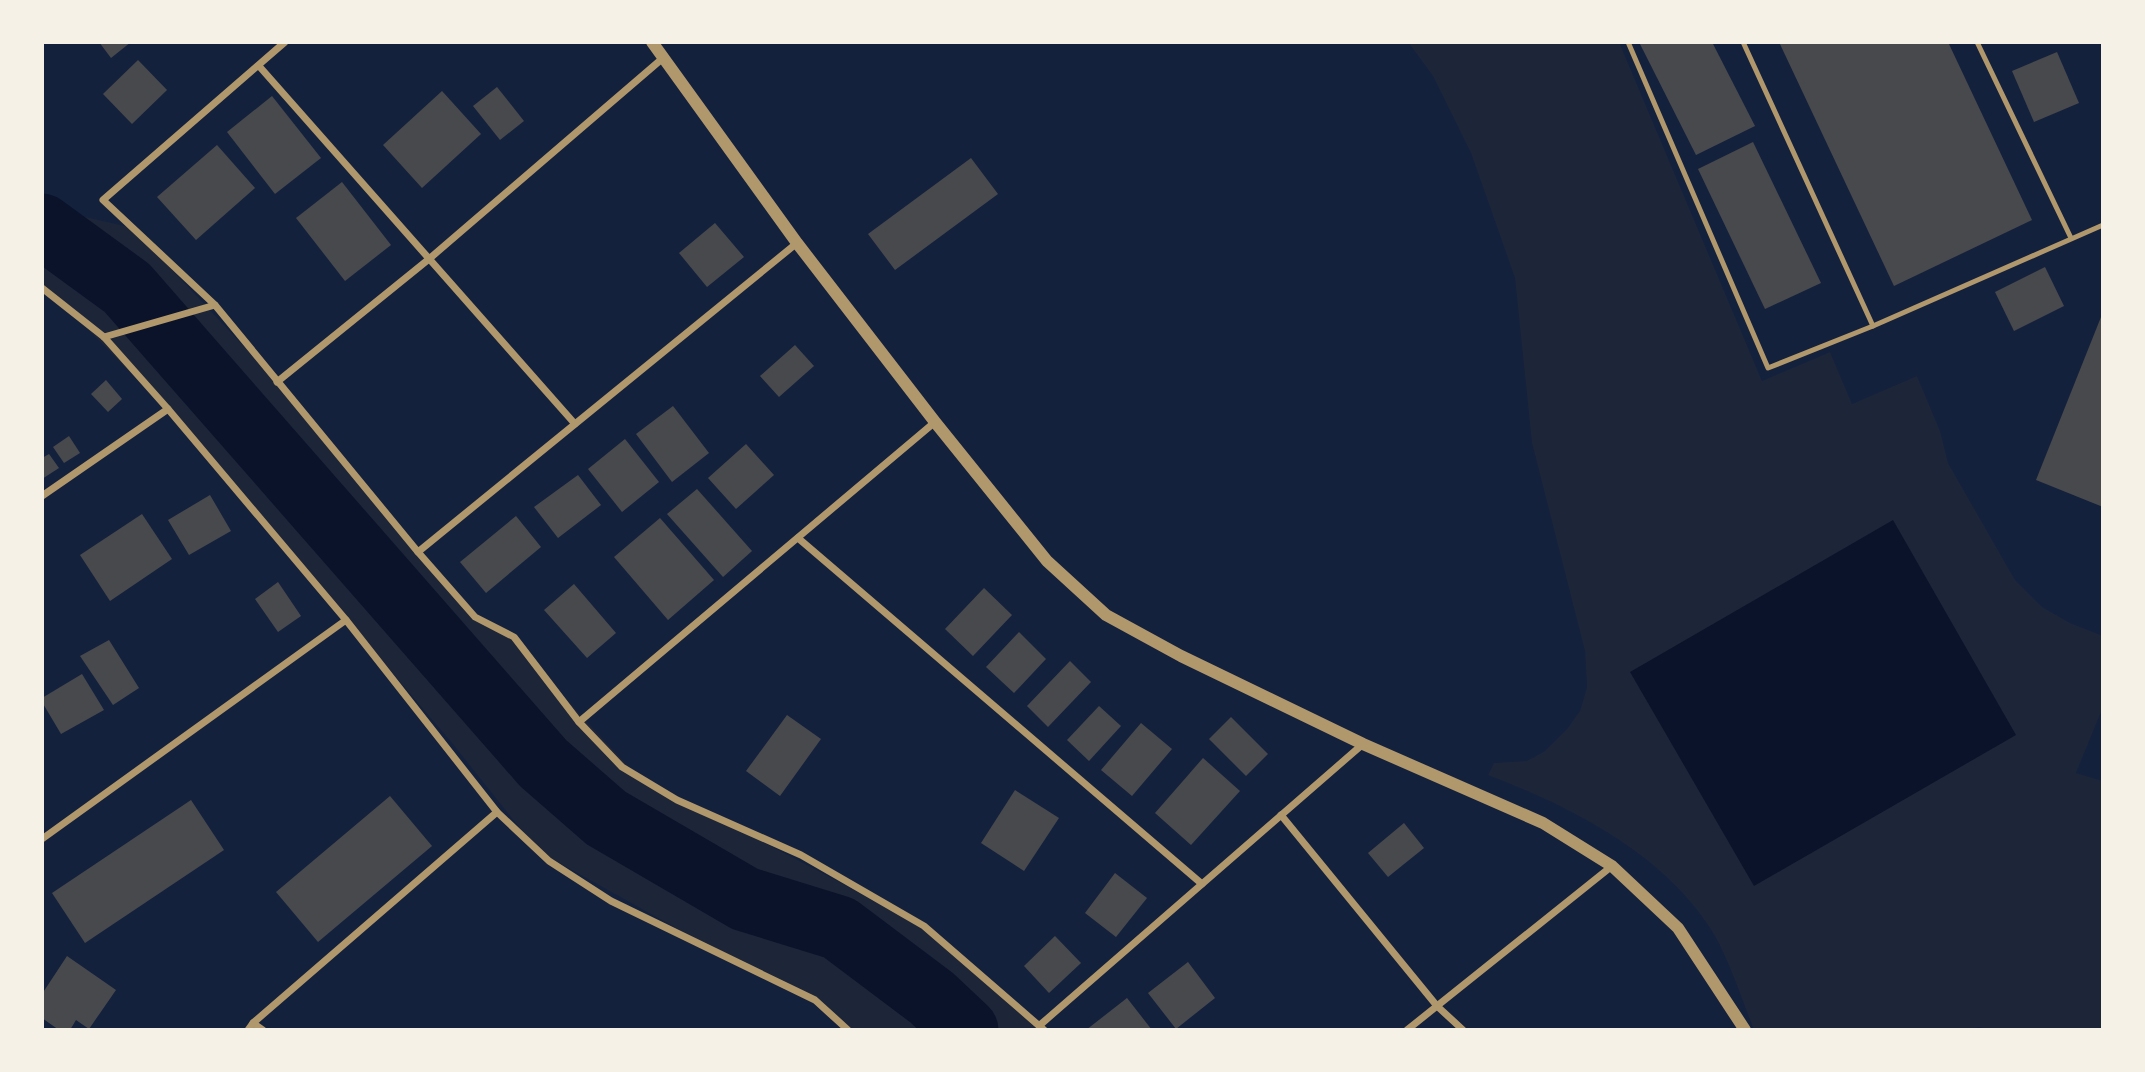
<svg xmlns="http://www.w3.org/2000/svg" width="2145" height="1072" font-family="Rubik,sans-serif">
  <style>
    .green { fill: #1d2539 }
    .water { fill: #0b132b }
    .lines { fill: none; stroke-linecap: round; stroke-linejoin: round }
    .river { stroke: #0b132b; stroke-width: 65 }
    .building { fill: #48494c }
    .service { stroke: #b1986c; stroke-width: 5 }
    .minor { stroke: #b1986c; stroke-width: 7 }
    .tertiary { stroke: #b1986c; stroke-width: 12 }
  </style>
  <rect width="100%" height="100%" fill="#14213d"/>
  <g class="green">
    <path d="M1408,42H1619L1762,381L1830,352L1852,404L1917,376L1940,431L1948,463L2015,580L2042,607L2070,623L2103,636V707L2076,773L2103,781V1030H1993L1979,1027L1965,1030H1754C1742,1000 1731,965 1715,936C1668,856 1572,807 1488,775L1494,763L1527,761L1545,751L1567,729L1580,711L1587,687L1585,651L1532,443L1515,278L1471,153L1433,76Z"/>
    <path d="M42,193L81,216L133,228L277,382L475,617L506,634L637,776L843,884L920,927L1040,1025L1044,1030H848L815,1000L748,968L538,851L452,743L183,426L67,308L42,289Z"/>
  </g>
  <path class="water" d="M1893,520L2016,735L1754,886L1630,672Z"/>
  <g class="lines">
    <path class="river" d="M42,226L127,288L543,763L606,818L745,899L839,928L932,998L966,1030"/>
  </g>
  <g class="building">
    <path d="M99,42H131L111,58Z"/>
    <path d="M1639,42H1712L1755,126L1696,155Z"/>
    <path d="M1779,42H1948L2032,220L1894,286Z"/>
    <path d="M2057,52L2079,103L2034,122L2012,71Z"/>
    <path d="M138,60L167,90L132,124L103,94Z"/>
    <path d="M497,87L524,121L500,140L473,106Z"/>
    <path d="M442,91L481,134L422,188L383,145Z"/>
    <path d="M272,96L321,158L275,194L227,132Z"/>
    <path d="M1753,142L1821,283L1765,309L1698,169Z"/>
    <path d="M217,145L255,188L196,240L157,197Z"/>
    <path d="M971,158L998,194L895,270L868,234Z"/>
    <path d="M342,182L391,245L345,281L296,218Z"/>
    <path d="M715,223L744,257L707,287L679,253Z"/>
    <path d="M2045,267L2064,306L2014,331L1995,292Z"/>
    <path d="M2103,312V507L2036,480Z"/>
    <path d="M795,345L814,366L779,397L760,376Z"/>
    <path d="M106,380L122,399L108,412L91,394Z"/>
    <path d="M673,406L709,453L672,482L636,434Z"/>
    <path d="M69,436L80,453L64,463L53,447Z"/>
    <path d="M625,439L659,482L622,512L588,469Z"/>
    <path d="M746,444L774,475L736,509L708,478Z"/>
    <path d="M49,454L59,468L42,479V458Z"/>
    <path d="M578,475L601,505L558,538L534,507Z"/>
    <path d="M697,489L752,551L723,577L667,514Z"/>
    <path d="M210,495L231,531L189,555L168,520Z"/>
    <path d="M142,514L172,559L110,601L80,555Z"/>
    <path d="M516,516L541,547L486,593L460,562Z"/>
    <path d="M660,518L714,580L668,620L614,557Z"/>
    <path d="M278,582L301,616L278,632L255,599Z"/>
    <path d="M574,584L616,633L587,658L544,610Z"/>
    <path d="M984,588L1012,615L973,656L945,629Z"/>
    <path d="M1019,632L1046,659L1014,693L986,667Z"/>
    <path d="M109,640L139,688L113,705L80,656Z"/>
    <path d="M1070,661L1091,682L1048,727L1027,706Z"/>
    <path d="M82,674L104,710L61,734L42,702V698Z"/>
    <path d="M1099,706L1121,726L1089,761L1067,740Z"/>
    <path d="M787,715L821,739L780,796L746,771Z"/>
    <path d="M1231,717L1268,754L1246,776L1209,739Z"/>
    <path d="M1141,723L1172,749L1132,796L1101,770Z"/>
    <path d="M1203,758L1240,791L1191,845L1155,813Z"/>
    <path d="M1015,790L1059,818L1024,871L981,843Z"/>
    <path d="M390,796L432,846L318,942L276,892Z"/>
    <path d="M191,800L224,850L85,943L52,893Z"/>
    <path d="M1404,823L1424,848L1388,877L1368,853Z"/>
    <path d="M1115,873L1147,898L1116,937L1085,913Z"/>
    <path d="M1055,936L1081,963L1049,993L1024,966Z"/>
    <path d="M67,956L116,990L89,1029L76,1020L70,1030H59L42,1018V994Z"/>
    <path d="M1188,962L1215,998L1176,1029L1148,993Z"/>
    <path d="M1127,998L1152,1030H1086Z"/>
  </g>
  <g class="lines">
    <g class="service">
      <path d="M1628,42L1768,368L1873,326L2103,225"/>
      <path d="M1743,42L1873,326"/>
      <path d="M1977,42L2071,238"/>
    </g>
    <g class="minor">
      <path d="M285,42L103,200L215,305L418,552L797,243"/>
      <path d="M259,66L575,424"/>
      <path d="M42,288L104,337L168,409L346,620L497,812L549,861L611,901L815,1000L848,1030"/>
      <path d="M104,337L215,305"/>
      <path d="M277,382L429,259L663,58"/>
      <path d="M42,496L168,409"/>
      <path d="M798,538L1202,884"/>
      <path d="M418,552L475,617L514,637L579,722L622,767L677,800L801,855L924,926L1044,1030"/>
      <path d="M579,722L935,422"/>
      <path d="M1281,815L1437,1006L1463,1030"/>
      <path d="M42,839L346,620"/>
      <path d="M253,1023L263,1030"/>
      <path d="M1040,1025L1363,744"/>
      <path d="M248,1030L253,1023L497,812"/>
      <path d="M1407,1030L1612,866"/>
    </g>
    <path class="tertiary" d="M652,42L797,243L935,422L1047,561L1106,615L1181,656L1363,744L1543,823L1612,866L1678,928L1745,1030"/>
  </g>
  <rect width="2145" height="1072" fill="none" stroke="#f6f1e7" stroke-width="88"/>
</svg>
